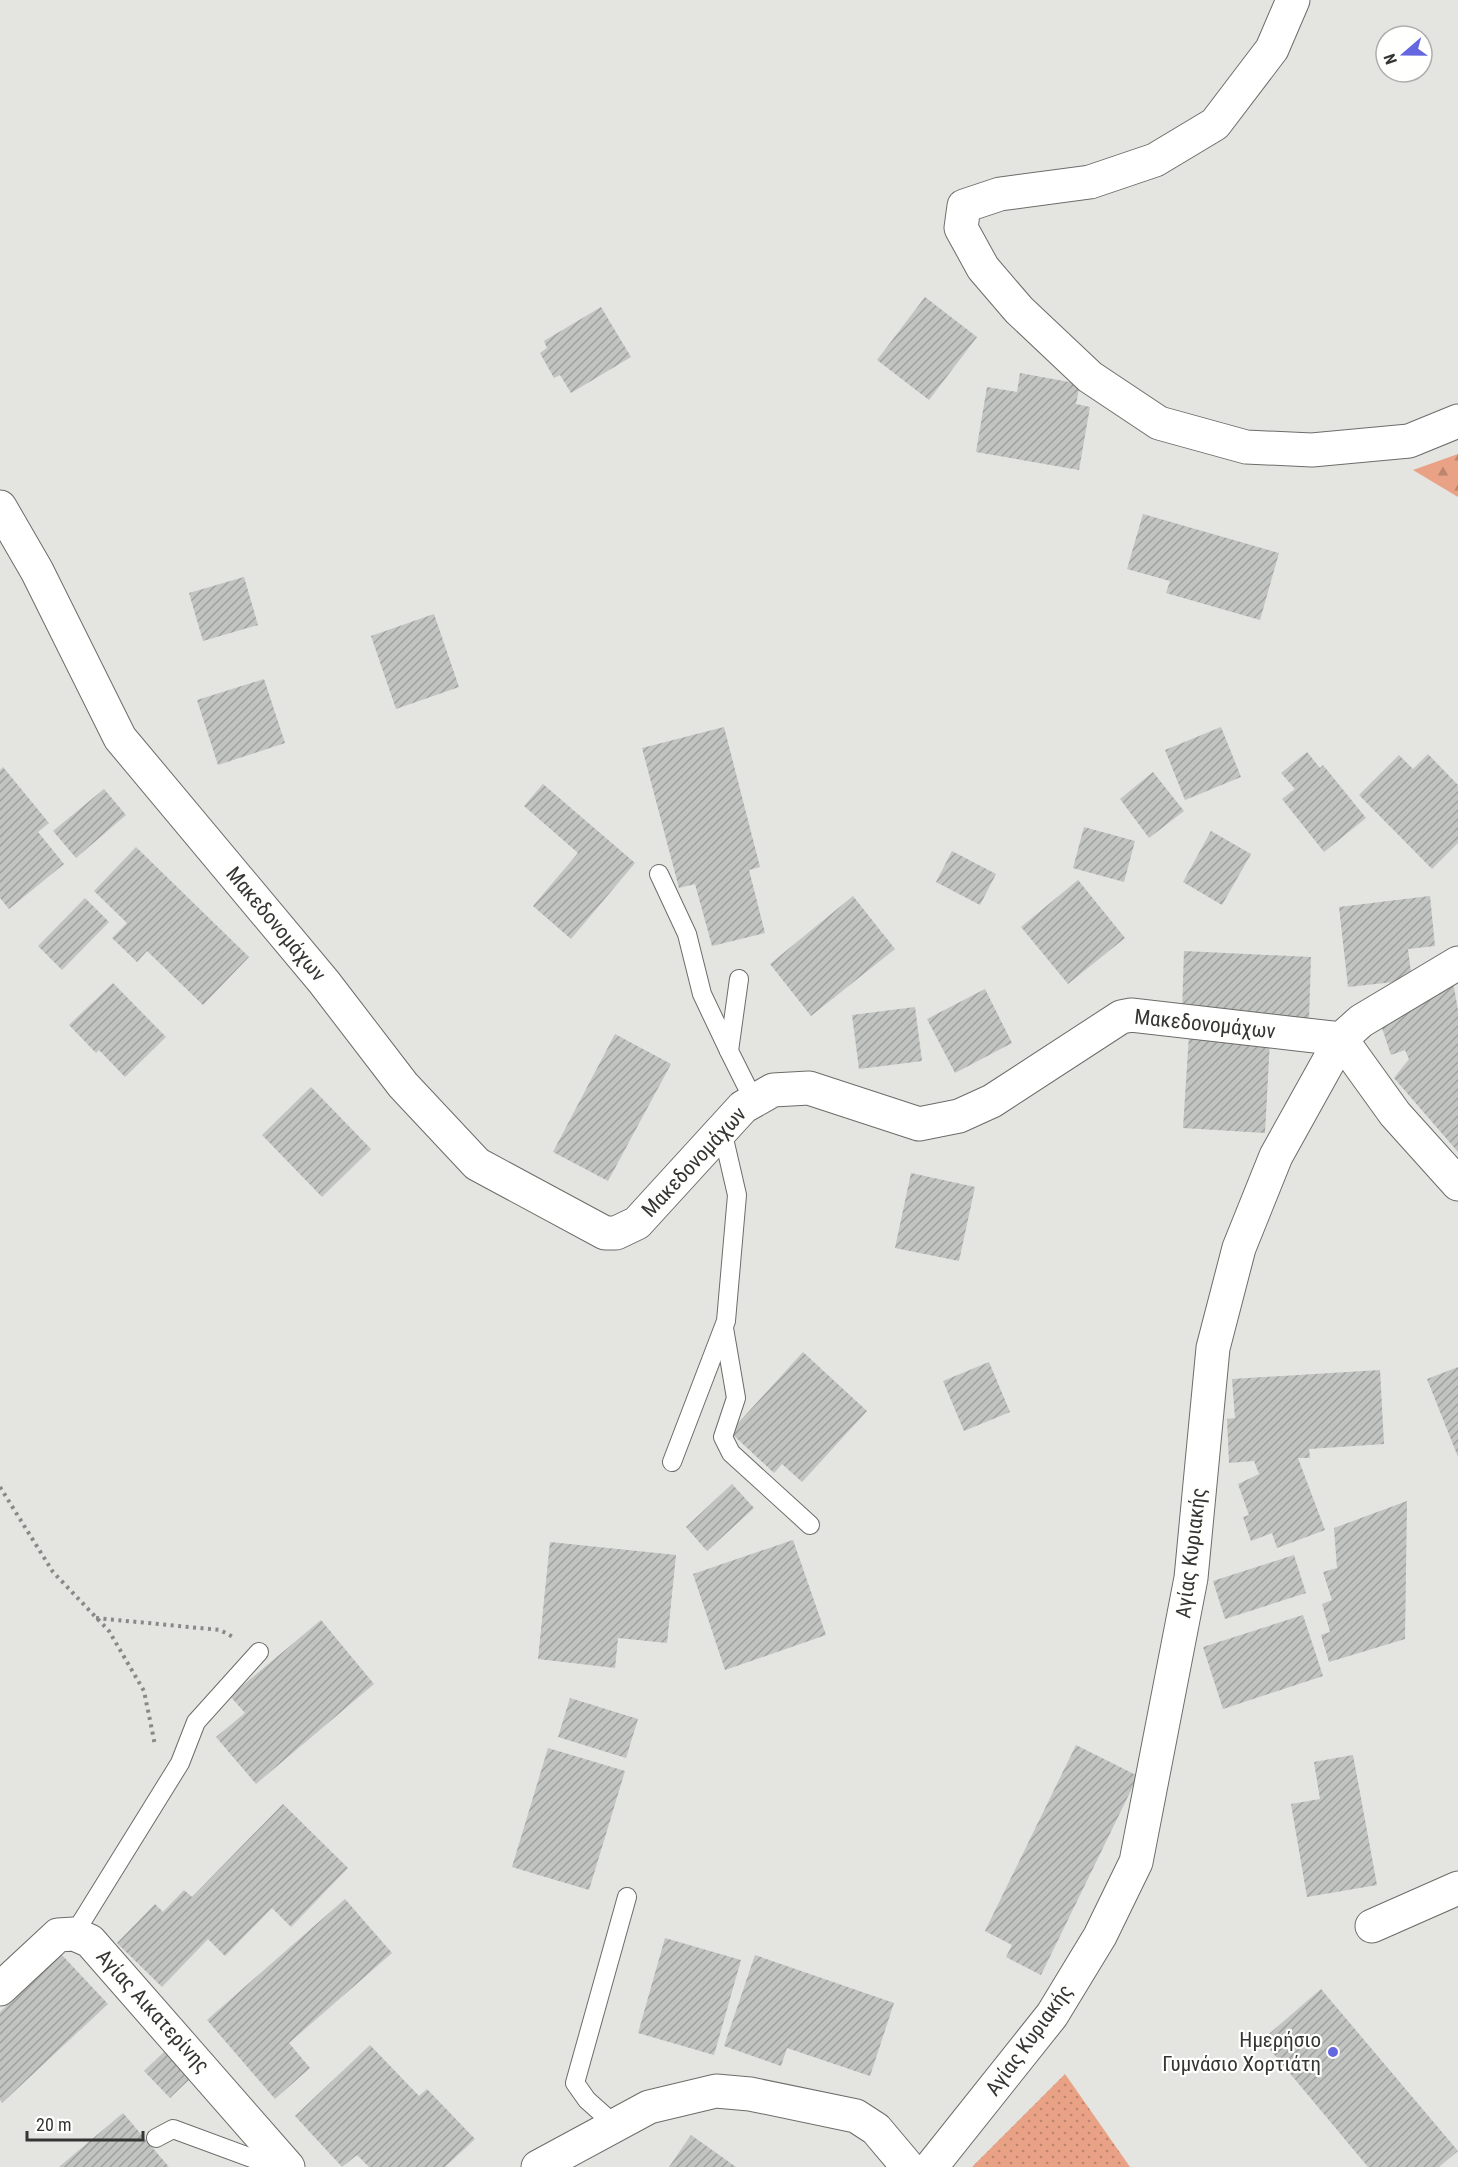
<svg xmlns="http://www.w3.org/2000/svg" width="1458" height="2167" font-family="'Roboto Condensed',sans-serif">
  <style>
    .grass { fill: url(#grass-dots) }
    .forest { fill: url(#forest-firs) }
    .building { fill: url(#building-hatch) }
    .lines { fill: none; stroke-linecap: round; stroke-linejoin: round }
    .lane-casing { stroke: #6c6c69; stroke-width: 20 }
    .street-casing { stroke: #6c6c69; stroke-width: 35 }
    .path { stroke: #898987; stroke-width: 4; stroke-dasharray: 3 4.5; stroke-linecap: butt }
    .lane { stroke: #fff; stroke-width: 18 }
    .street { stroke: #fff; stroke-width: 33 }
    .poi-dot { fill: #6567e0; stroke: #fffffe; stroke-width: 2 }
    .labels { text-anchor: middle; stroke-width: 4.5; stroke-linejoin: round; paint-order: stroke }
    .street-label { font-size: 21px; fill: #353534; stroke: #fffffe }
    .poi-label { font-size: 21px; fill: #353534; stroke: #fffffe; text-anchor: end }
  </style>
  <defs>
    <pattern id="grass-dots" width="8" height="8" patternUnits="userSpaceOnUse" patternTransform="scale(1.5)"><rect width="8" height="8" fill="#e9a285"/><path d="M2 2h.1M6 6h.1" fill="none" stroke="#be856e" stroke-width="1.8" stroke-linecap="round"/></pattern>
    <pattern id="forest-firs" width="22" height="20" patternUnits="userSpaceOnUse" patternTransform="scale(1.5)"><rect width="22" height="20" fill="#e9a285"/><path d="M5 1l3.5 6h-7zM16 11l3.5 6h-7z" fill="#be856e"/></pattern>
    <pattern id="building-hatch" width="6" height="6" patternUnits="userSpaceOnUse" patternTransform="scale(1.5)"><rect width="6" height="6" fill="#c1c4c1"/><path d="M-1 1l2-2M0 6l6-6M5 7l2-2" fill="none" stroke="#9ea09e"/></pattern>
  </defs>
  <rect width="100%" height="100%" fill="#e4e4e1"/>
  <path class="grass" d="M1065,2074L1130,2167H972Z"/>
  <path class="forest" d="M1458,454V497L1413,470Z"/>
  <g class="building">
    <path d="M925,297L977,337L929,400L877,360Z"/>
    <path d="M601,307L631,357L571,393L560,375L554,378L540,353L547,348L544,341Z"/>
    <path d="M1020,373L1080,384L1076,404L1090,407L1079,470L976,452L987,387L1017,392Z"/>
    <path d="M1143,514L1279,553L1260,620L1166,593L1170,581L1127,569Z"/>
    <path d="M244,577L258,625L203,641L189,593Z"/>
    <path d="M434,614L459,687L396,709L371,636Z"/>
    <path d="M264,679L285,743L218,765L197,700Z"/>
    <path d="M724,727L760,867L749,870L765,933L712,946L695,884L679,888L642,748Z"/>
    <path d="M1221,727L1241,777L1185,800L1165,750Z"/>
    <path d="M1307,752L1320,768L1323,765L1366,818L1324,852L1282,799L1295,789L1281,773Z"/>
    <path d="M1428,754L1458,785V843L1432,869L1359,795L1399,755L1413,769Z"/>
    <path d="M3,767L49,823L38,832L64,864L9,909L0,898V770Z"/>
    <path d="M1153,772L1184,811L1149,838L1120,799Z"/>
    <path d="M543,784L635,863L571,939L533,906L578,853L524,806Z"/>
    <path d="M104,789L126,815L76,858L53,831Z"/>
    <path d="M1084,827L1135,841L1124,882L1073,868Z"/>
    <path d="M1211,831L1251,854L1222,905L1183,882Z"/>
    <path d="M136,847L249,957L203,1005L147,951L137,962L112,938L127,923L94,891Z"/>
    <path d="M952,851L996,874L980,905L936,882Z"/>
    <path d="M1078,880L1125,938L1068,984L1021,927Z"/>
    <path d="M853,896L895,949L811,1016L770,964Z"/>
    <path d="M1430,896L1435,946L1408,949L1412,980L1348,987L1339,907Z"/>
    <path d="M85,898L109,922L62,970L38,946Z"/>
    <path d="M1184,951L1311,957L1309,1019L1182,1013Z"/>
    <path d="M1452,976L1458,1010V1152L1394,1078L1409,1059L1405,1050L1391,1055L1378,1016Z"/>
    <path d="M113,983L166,1037L125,1077L99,1050L96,1053L69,1025Z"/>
    <path d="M985,989L1012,1043L955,1073L927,1019Z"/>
    <path d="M915,1007L922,1061L859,1069L852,1015Z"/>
    <path d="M615,1034L671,1064L608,1181L553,1152Z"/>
    <path d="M1189,1035L1270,1040L1265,1133L1183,1128Z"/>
    <path d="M311,1087L371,1149L322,1197L262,1135Z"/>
    <path d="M911,1173L975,1187L959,1261L895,1248Z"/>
    <path d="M803,1352L867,1411L802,1482L782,1464L774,1473L730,1432Z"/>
    <path d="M989,1362L1010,1412L964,1431L943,1381Z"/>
    <path d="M1458,1367V1457L1427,1379Z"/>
    <path d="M1380,1370L1384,1444L1309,1449L1310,1458H1298L1325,1530L1277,1548L1272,1533L1251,1541L1243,1517L1249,1515L1238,1484L1259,1474L1254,1461L1229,1463L1227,1419L1235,1418L1232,1379Z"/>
    <path d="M732,1484L754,1508L707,1551L686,1527Z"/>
    <path d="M1407,1501L1405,1639L1329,1662L1321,1635L1330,1632L1322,1604L1332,1600L1323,1572L1337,1568L1334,1528Z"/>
    <path d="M793,1540L826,1635L725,1670L693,1574Z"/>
    <path d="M550,1542L676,1555L667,1643L618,1638L615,1668L538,1659Z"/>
    <path d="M1294,1555L1306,1593L1225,1619L1213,1581Z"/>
    <path d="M1303,1615L1323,1676L1223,1709L1203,1647Z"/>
    <path d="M321,1620L374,1684L256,1784L216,1737L245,1713L230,1696Z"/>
    <path d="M570,1698L638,1719L626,1758L558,1737Z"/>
    <path d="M1076,1745L1138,1776L1041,1975L1006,1957L1012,1945L985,1931Z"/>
    <path d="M548,1748L625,1771L589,1890L512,1867Z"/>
    <path d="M1353,1755L1377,1885L1307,1897L1291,1804L1320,1799L1314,1762Z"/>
    <path d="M283,1804L348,1868L291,1927L272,1908L225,1956L208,1939L162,1987L117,1943L155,1904L163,1912L184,1890L192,1897Z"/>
    <path d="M345,1899L392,1953L289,2043L310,2068L275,2099L207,2020Z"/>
    <path d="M665,1938L741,1960L714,2055L638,2033Z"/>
    <path d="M61,1954L108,2004L2,2103L0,2100V2012Z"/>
    <path d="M755,1955L894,2003L870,2076L787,2048L781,2066L724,2046Z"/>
    <path d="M1321,1989L1458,2151L1439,2167H1368L1262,2040Z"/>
    <path d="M370,2045L419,2096L427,2089L475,2139L445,2167H369L357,2155L342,2167L295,2116Z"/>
    <path d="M166,2050L192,2077L170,2098L144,2071Z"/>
    <path d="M123,2113L169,2167H59Z"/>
    <path d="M691,2135L736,2167H669Z"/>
  </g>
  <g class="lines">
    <g class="lane-casing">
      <g id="lane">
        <path d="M659,874L687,934L702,994L729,1051"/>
        <path d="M739,979L729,1051L754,1101"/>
        <path d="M724,1328L736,1398L723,1437L731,1453L810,1525"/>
        <path d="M672,1462L726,1321L737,1195L722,1130"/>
        <path d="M74,1934L180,1763L196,1722L259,1652"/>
        <path d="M615,2125L587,2100L575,2083L627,1897"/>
        <path d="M156,2138L173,2129L276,2167"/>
      </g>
    </g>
    <g class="street-casing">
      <g id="street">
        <path d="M1293,0L1272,49L1215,124L1155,160L1090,182L1000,194L964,206L961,228L983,268L1019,310L1090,377L1159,423L1246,447L1312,450L1409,441L1458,421"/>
        <path d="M0,507L37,571L120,738L324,982L403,1085L477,1164L605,1233H616L637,1223L743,1107L773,1090L809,1088L919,1124L959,1116L992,1101L1121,1017L1131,1015L1341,1039L1395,1114L1458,1184"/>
        <path d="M1372,1926L1458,1888"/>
        <path d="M0,1989L58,1935L74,1934L90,1941L288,2167"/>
        <path d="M538,2167L649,2107L716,2091L750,2094L856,2116L876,2129L908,2167"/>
        <path d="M931,2167L1052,2015L1100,1936L1136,1862L1191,1578L1213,1348L1239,1248L1276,1156L1341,1039L1361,1021L1458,963"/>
      </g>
    </g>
    <g class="path">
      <path d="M0,1487L53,1572L109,1631L144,1691L155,1745"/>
      <path d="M96,1618L220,1630L235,1638"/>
    </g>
    <use href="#lane" class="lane"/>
    <use href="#street" class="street"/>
  </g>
  <circle class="poi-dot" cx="1333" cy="2052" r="6"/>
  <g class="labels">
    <g class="street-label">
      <text transform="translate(276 924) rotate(50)" y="7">Μακεδονομάχων</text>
      <text transform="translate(1205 1024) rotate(6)" y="7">Μακεδονομάχων</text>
      <text transform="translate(694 1162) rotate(-47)" y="7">Μακεδονομάχων</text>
      <text transform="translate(1191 1553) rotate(-83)" y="7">Αγίας Κυριακής</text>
      <text transform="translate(153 2011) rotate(48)" y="7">Αγίας Αικατερίνης</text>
      <text transform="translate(1029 2040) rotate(-54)" y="7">Αγίας Κυριακής</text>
    </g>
    <g class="poi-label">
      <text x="1321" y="2047">Ημερήσιο<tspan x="1321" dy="24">Γυμνάσιο Χορτιάτη</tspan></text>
    </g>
  </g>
  <g transform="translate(1404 54) rotate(250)"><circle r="28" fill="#fffffe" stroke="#aeaead" stroke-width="1.5"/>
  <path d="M0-4.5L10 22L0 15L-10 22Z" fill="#6567e0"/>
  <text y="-9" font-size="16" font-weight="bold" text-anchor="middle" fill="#353534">N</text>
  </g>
  <path d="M27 2131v9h116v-9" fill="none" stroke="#353534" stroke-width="3"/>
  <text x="36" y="2131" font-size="18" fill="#353534" stroke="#fffffe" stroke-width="4.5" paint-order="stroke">20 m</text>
</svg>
